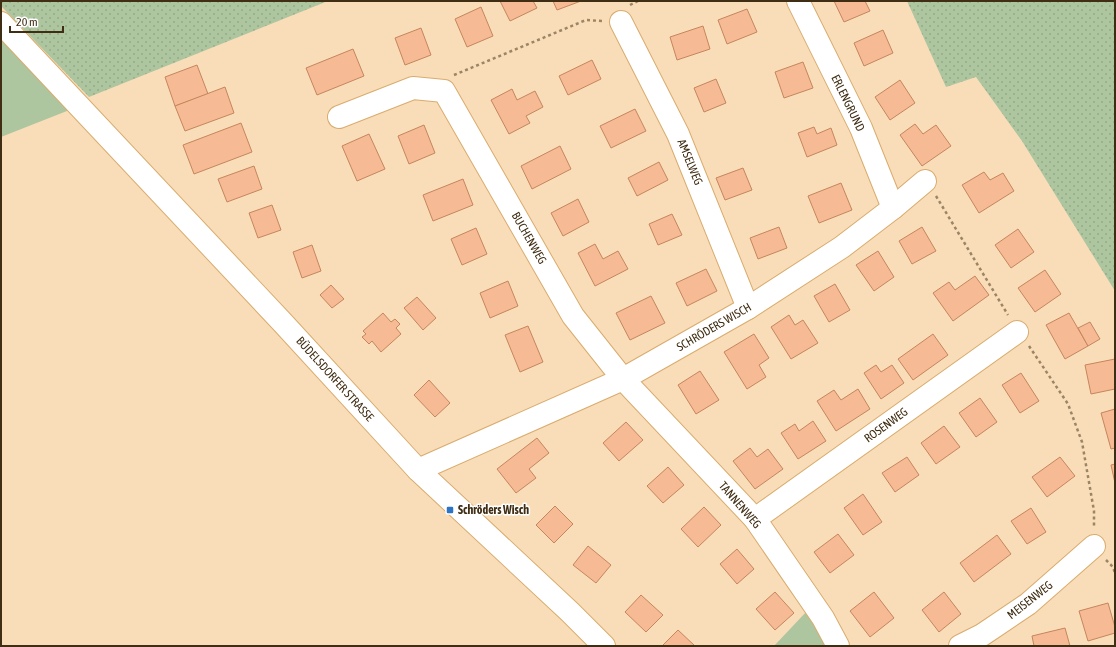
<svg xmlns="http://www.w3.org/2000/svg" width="1116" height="647" font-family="'Asap Condensed',sans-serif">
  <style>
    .grass { fill: url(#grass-dots) }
    .green { fill: #adc6a0 }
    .building { fill: #f6ba94; stroke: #c5865c }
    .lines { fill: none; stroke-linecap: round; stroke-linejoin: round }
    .minor-casing { stroke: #d9ac6e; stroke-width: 24 }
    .path { stroke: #9c8565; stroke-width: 2.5; stroke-dasharray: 3 3; stroke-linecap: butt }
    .minor { stroke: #fff; stroke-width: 22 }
    .poi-dot { fill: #2d74c4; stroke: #fff; stroke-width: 1.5 }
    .labels { text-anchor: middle; stroke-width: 3; stroke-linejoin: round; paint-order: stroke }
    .street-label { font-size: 12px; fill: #402e14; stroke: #fff }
    .poi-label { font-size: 12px; font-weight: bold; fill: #402e14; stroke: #fff; text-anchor: start }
  </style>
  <defs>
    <pattern id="grass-dots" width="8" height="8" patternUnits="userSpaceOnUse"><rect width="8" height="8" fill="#adc6a0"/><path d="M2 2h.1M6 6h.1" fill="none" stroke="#96aa89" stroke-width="1.8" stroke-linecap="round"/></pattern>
  </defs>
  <rect width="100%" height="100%" fill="#f9ddb8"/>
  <g class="grass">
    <path d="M1,1H328L89,97L1,6Z"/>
    <path d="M907,1H1115V291L1022,141L976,77L946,87Z"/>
  </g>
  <g class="green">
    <path d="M1,35L72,109L1,137Z"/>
    <path d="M807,611L829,646H774Z"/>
  </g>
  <g class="building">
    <path d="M500,1H533L537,8L510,21Z"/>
    <path d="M553,1H581L557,10Z"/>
    <path d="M834,1H865L870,11L844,22Z"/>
    <path d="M481,7L493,36L467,47L455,19Z"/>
    <path d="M747,9L757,32L727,44L718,20Z"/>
    <path d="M703,26L710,49L677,60L670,37Z"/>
    <path d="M421,28L431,55L405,65L395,38Z"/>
    <path d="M883,30L893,53L864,66L854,43Z"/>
    <path d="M353,49L364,76L317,95L306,68Z"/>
    <path d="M592,60L601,79L568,95L559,76Z"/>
    <path d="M803,62L813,88L784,98L775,72Z"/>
    <path d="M197,65L208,94L175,106L165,77Z"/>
    <path d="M716,79L726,103L704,112L694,88Z"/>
    <path d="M900,80L915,103L890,120L875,97Z"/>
    <path d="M225,87L234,113L185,131L175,106Z"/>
    <path d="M512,89L517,100L535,91L543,107L526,116L530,123L509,134L491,100Z"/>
    <path d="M635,109L646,131L611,148L600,126Z"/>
    <path d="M241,123L252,152L194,174L183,145Z"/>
    <path d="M915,124L923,134L936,125L951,146L922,166L900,135Z"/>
    <path d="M424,125L435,153L409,164L398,136Z"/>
    <path d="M814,127L817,134L831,128L837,145L807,157L798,133Z"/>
    <path d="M369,134L385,169L357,181L342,146Z"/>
    <path d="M560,146L571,169L532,189L521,166Z"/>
    <path d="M659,162L668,180L637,196L628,178Z"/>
    <path d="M254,166L262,189L227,202L218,179Z"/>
    <path d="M743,168L752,190L725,200L716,178Z"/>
    <path d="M984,172L990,180L1003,173L1014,191L979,213L962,185Z"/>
    <path d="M463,179L473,205L433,221L423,195Z"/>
    <path d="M841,183L852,210L819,223L808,196Z"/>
    <path d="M578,199L589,222L563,236L551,213Z"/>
    <path d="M272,205L281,230L258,238L249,213Z"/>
    <path d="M672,214L682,235L658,245L649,224Z"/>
    <path d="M779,227L787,248L758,259L750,238Z"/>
    <path d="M922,227L936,251L912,264L899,241Z"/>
    <path d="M476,228L487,254L462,265L451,239Z"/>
    <path d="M1018,229L1034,252L1011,268L995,245Z"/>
    <path d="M595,244L603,259L618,251L628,269L595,286L578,253Z"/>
    <path d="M312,245L321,271L302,278L293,252Z"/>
    <path d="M878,251L894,277L874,291L856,265Z"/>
    <path d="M706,269L717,291L687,306L676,283Z"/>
    <path d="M1045,270L1061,294L1035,312L1018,288Z"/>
    <path d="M975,276L989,295L953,321L933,293L949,282L955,290Z"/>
    <path d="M508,281L518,306L490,318L480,293Z"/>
    <path d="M835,284L850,310L829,322L814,296Z"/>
    <path d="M331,285L344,299L332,308L320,295Z"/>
    <path d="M651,296L665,323L630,340L616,313Z"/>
    <path d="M417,297L436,318L423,330L404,308Z"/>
    <path d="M383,313L391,322L395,319L400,324L396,328L401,334L381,352L372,341L369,344L362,337L366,334L363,331Z"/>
    <path d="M1069,313L1088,346L1065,359L1046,325Z"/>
    <path d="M789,315L795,325L803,320L818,343L791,359L771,327Z"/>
    <path d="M1090,322L1100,339L1088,346L1078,328Z"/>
    <path d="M528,326L543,362L520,372L505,335Z"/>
    <path d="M754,334L769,358L759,365L766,377L747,389L724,352Z"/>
    <path d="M933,334L948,355L913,380L898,359Z"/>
    <path d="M1115,359V389L1091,394L1085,365Z"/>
    <path d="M876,365L881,372L892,365L904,383L881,399L864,373Z"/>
    <path d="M700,371L719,400L696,414L678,385Z"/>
    <path d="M1021,373L1039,401L1020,413L1002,385Z"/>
    <path d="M429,380L450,403L435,417L414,395Z"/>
    <path d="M858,389L870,409L836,431L817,401L834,390L841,400Z"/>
    <path d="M980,398L997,422L976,437L959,413Z"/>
    <path d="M1115,409V448L1111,449L1101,413Z"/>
    <path d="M813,421L826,441L798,459L781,433L795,424L799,431Z"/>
    <path d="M626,422L643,440L619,461L603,443Z"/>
    <path d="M944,426L960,447L936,464L921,443Z"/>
    <path d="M537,438L549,453L529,469L536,478L516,493L497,469Z"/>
    <path d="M750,448L757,457L768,449L783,469L755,489L733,461Z"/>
    <path d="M907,457L919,475L895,492L882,473Z"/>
    <path d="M1060,457L1075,476L1047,497L1032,477Z"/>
    <path d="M1115,464V483L1111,465Z"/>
    <path d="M668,467L684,485L663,503L647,486Z"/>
    <path d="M863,494L882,522L863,535L844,508Z"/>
    <path d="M555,506L573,524L554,543L536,525Z"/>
    <path d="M704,507L721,525L698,547L681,529Z"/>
    <path d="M1031,508L1046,532L1027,544L1011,521Z"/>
    <path d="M838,534L854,555L830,573L814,552Z"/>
    <path d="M997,535L1011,554L974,582L960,563Z"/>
    <path d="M588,546L611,565L596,583L573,565Z"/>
    <path d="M737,549L754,569L737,584L720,564Z"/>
    <path d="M775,592L794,613L775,630L756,609Z"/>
    <path d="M874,592L894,618L870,637L850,611Z"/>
    <path d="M944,592L961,614L939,632L922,610Z"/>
    <path d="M641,595L663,615L646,632L625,612Z"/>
    <path d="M1108,603L1115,627V633L1088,641L1079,611Z"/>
    <path d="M1065,628L1070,646H1034L1032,636Z"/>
    <path d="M678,630L695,646H662Z"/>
  </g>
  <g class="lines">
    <g class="minor-casing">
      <g id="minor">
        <path d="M798,1L861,128L893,208"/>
        <path d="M621,22L678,134L748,308"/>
        <path d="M1,23L283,323L418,470L570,612L604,646"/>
        <path d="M339,117L413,88L444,91L573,316L623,379L755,519L823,618L838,646"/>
        <path d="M418,470L623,379L748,308L842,247L893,208L925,181"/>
        <path d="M755,519L1017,332"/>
        <path d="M960,646L982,635L1028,604L1094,546"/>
      </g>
    </g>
    <g class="path">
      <path d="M630,5L638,1"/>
      <path d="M454,75L586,20L602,21"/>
      <path d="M936,196L1008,315"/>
      <path d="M1029,346L1068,404L1082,442L1094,511V527"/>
      <path d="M1106,560L1113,567L1115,573"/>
    </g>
    <use href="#minor" class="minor"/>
  </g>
  <rect class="poi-dot" x="446" y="506" width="8" height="8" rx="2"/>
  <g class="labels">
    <g class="street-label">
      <text transform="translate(848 103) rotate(64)" y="4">ERLENGRUND</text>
      <text transform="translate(690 162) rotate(68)" y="4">AMSELWEG</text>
      <text transform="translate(529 238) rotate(60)" y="4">BUCHENWEG</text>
      <text transform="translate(714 327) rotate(-30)" y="4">SCHRÖDERS WISCH</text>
      <text transform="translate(335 379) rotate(48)" y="4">BÜDELSDORFER STRASSE</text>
      <text transform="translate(886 425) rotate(-36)" y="4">ROSENWEG</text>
      <text transform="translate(740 505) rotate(49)" y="4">TANNENWEG</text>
      <text transform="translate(1030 600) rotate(-38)" y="4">MEISENWEG</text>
    </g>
    <g class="poi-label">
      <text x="458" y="514">Schröders Wisch</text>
    </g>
  </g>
  <rect width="1116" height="647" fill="none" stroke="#402e14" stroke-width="4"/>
  <path d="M10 26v6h53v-6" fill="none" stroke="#402e14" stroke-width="2"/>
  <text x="16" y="26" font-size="12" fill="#402e14" stroke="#ffffff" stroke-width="3" paint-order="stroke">20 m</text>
</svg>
